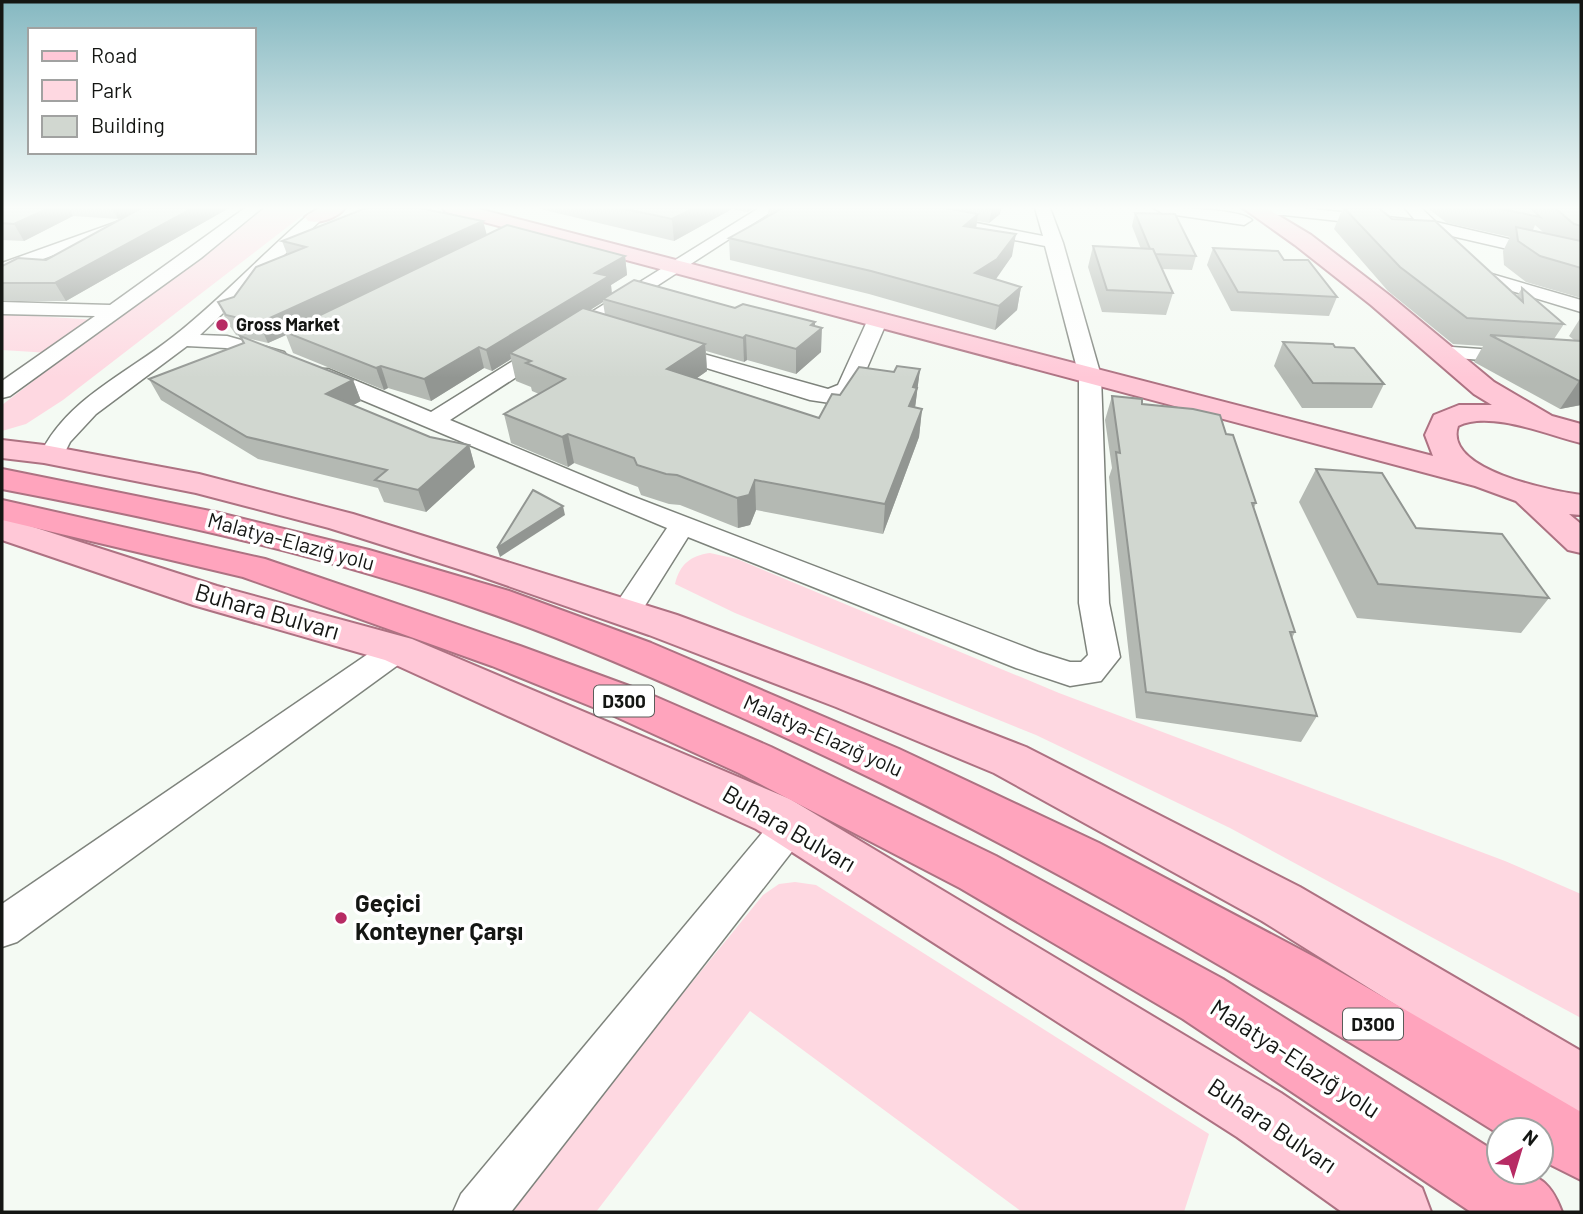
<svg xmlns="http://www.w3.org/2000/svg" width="1583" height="1214" font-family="Barlow,sans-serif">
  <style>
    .green { fill: #fed8e1 }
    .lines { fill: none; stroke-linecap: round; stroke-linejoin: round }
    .minor-casing { stroke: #7e837c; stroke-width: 3 }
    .major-casing { stroke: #ad7282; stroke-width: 4 }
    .highway-casing { stroke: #ad7282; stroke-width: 4 }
    .minor { fill: #fff; fill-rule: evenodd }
    .major { fill: #ffc8d7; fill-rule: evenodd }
    .highway { fill: #ffa4bd; fill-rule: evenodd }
    .wall { fill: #b4b9b3; fill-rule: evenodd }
    .shaded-wall { fill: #929692 }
    .building { fill: #d1d7d0; stroke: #929692; stroke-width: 2 }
    .poi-dot { fill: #b72b64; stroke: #fff; stroke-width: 2.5 }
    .labels { text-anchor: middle; stroke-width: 7; stroke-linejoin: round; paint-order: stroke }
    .far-poi-label { font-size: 18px; font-weight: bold; fill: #141613; stroke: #fff; text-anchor: start }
    .shield { fill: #fff; stroke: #5a5c5a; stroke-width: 2 }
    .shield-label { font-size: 19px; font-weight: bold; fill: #141613 }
    .street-label { font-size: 21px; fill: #141613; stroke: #fff }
    .near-street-label { font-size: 24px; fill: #141613; stroke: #fff }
    .near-poi-label { font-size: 24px; font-weight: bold; fill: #141613; stroke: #fff; text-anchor: start }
  </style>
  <rect width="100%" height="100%" fill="#f4faf3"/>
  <g class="green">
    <path d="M259,208H312L63,400L26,424L2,431V405Z"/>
    <path d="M2,314L98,320L50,353L2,350Z"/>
    <path d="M710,553L737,559L1059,693L1505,861L1581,894V1018L1230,828L1036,735L735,613L675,584C680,564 690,556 710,553Z"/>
    <path d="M795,882L816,885L1209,1134L1184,1212H1022L750,1011L596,1212H505L763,895L779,884Z"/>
  </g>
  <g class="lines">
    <g class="minor-casing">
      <g id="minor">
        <path d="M156,208H177L174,211L2,274V263Z"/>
        <path d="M245,208H262L201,258L10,396L2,398V381L95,316L2,314V302L110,305Z"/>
        <path d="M759,208H777L450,420L629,495L1038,652L1070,662H1081L1088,655L1079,603V376L1045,246L877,213L869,208H899L1043,236L1035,208H1050L1063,243L1101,376L1109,603L1120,657L1101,681L1070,686L1016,668L688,537L636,620L625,623L614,620L610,613L667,528L312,379L309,374L312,369H328L431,412Z"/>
        <path d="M1154,208C1172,207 1240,209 1252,220L1244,225L1162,213Z"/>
        <path d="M1260,208H1304L1415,220L1405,208H1421L1436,222L1581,256V266L1430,231L1284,215H1256L1253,212Z"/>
        <path d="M315,212L321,214L323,217L321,220L200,335L227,336L284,352L287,356L284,360L277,362L226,348L187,346L96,414L70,442L61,460L52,462L43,460L40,455C66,399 128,373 174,336C216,303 253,264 293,228L309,214Z"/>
        <path d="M1488,273L1581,300V312L1482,282L1479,278L1482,274Z"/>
        <path d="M878,313L888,319L858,389L855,394L830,403L810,400L661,354L658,350L661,346L668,344L828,389L838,385L868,319Z"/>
        <path d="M1438,346L1581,356V368L1431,356L1428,352L1431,348Z"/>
        <path d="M398,638L409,641L414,649L409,657L17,942L2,947V904L387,641Z"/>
        <path d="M791,809L804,814L810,825L804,836L511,1212H453L461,1194L778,814Z"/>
      </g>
    </g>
    <g class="major-casing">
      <g id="major">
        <path d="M319,208H345C337,218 320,224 308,221L305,217Z"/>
        <path d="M443,208H475L1433,456L1425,435L1434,415L1459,405H1492L1474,394L1371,305L1295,245L1243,208H1266L1311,235L1389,295L1494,382L1552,416L1581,424V443C1548,435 1490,410 1458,426C1443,470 1552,491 1581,495V515L1569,514L1581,524V553L1568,550L1516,501L1475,486L446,212Z"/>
        <path d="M2,440L44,445L199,474L353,514L677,615L866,685L1026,747L1300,887L1581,1051V1115L1559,1107L1262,921L994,773L836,707L649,635L471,573L329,528L196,493L44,463L2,458Z"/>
        <path d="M2,517L217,586L412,639L790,799L1281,1093L1422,1188L1431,1212H1342L1237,1137L756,829L385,660L193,605L2,540Z"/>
      </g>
    </g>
    <g class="highway-casing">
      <g id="highway">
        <path d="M2,469L215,512L369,550L509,591L651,643L899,749L1099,843L1318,959L1581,1112V1180L1541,1160V1130H1499V1134C1244,975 993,828 718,707C640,672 562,638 481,610C325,555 164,520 2,489Z"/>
        <path d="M2,500L265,559L520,646L640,690L771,747L996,856L1223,979L1499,1154V1172C1535,1172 1549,1177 1562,1212H1471L1183,1019L960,888L739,773L610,714L492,666L243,577L2,520Z"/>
      </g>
    </g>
    <use href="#minor" class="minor"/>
    <use href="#major" class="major"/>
    <use href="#highway" class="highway"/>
  </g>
  <g class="wall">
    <path d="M2,208H229L66,301H2V266L46,260L126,216L118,219L73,216L24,241L2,240Z"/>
    <path d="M422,208L487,235L625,256L627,275L611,285L612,294L735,308L815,322V326L821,352L796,374L747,360L744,362L706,351L707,371L697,378L819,418L840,395L894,372L920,369L915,407L922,409L919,437L883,534L756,510L750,525L738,528L680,505L669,504L641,495L638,487L574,463L568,467L511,443L504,414L539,394L532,391L531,387L516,381L511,359L492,371L484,368L431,401L388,388L384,390L293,353L286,335L268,343L242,337L353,380L361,401L353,405L430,437L469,445L475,467L426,512L384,502L378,488L258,459L161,400L149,379L243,343L240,336L236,335L227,322L218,302L234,297L287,254L282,241ZM603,302L605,315L590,310Z"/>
    <path d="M536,208H755L747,212L732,209L674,241Z"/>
    <path d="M768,208H1001L1000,214L989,223L977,221L976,228L1012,256L995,279L1021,287L1017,310L995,330L869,294L730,260L729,238L768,216Z"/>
    <path d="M1343,208H1379L1392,219L1517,296L1522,288L1564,324L1554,339L1574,340L1569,336L1581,317V405L1560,409L1474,362L1483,346L1453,344L1388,291L1334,229Z"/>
    <path d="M1428,208H1581V298L1526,282L1504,265L1503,251L1510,237L1447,223L1430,210ZM1535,225L1543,232L1533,230Z"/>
    <path d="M1135,213L1196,256L1192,270L1162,269L1173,293L1166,315L1102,312L1088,267L1093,246L1141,249L1132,226Z"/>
    <path d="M1213,248L1284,260L1337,297L1329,316L1231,311L1207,265Z"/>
    <path d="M1283,342L1335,347L1384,384L1372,408H1302L1274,366Z"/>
    <path d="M1112,396L1142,404L1226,434L1256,503L1254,508L1295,632L1292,638L1317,716L1301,742L1136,718L1109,477L1112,468L1105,420Z"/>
    <path d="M1316,469L1416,528L1549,598L1521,633L1357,618L1299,502Z"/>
  </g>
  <g class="shaded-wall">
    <path d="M49,208H69L73,216L24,241L14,224Z"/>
    <path d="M112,208H149L118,219Z"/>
    <path d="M193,208H229L66,301L55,283Z"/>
    <path d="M694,208H732V209L674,241L672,219Z"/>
    <path d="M747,208H755L747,212Z"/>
    <path d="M992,208H1001L1000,214L989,223Z"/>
    <path d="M978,214L975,235L964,226Z"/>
    <path d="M483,221L488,239L285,332L286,335L268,343L259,323Z"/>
    <path d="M1016,234L1012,256L994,282L975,273Z"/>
    <path d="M625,256L627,275L611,285L612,296L603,299V302L517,356L510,353L511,359L492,371L486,350L595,273Z"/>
    <path d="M1021,287L1017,310L995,330L999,306Z"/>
    <path d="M815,322V333L822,328L821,352L796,374V349L811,325Z"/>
    <path d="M746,335L747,360L744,362L743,338Z"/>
    <path d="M705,344L707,371L670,397L667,369Z"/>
    <path d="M479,347L484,368L431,401L424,379Z"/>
    <path d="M381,366L388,388L384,390L376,368Z"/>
    <path d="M920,369L914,416L909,406L913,387Z"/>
    <path d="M353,380L361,401L334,415L326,394Z"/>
    <path d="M1581,380V405L1560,409L1579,381Z"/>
    <path d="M922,409L919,437L883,534L885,504Z"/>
    <path d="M568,434L574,463L568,467L562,437Z"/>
    <path d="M469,445L475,467L426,512L418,490Z"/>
    <path d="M755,480L756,510L750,525L738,528L737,498Z"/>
    <path d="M563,506L565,515L500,557L497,548Z"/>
  </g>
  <g class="building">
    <path d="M2,208H49L14,224L2,223Z"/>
    <path d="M141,208H193L55,283H2V266L18,258L46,260Z"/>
    <path d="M366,208H420L483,221L259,323L226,315L218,302L234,297L256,267L306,247L282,241Z"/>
    <path d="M621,208H694L672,219Z"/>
    <path d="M783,208H945L978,214L964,226L1016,234L997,259L975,273L1021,287L999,306L871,271L729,238Z"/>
    <path d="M1344,208H1379L1392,219L1435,221L1523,302L1522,288L1564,324L1467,318L1400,267Z"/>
    <path d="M1497,208H1531L1540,217Z"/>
    <path d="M1555,208H1581V226L1574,224Z"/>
    <path d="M1135,213L1175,214L1196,256L1155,254L1153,249H1150Z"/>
    <path d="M507,225L625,256L595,273L609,276L486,350L479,347L424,379L381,366L376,368L285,332Z"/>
    <path d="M1516,227L1581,241V268L1540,256L1518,241Z"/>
    <path d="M1093,246L1153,249L1173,293L1107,290Z"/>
    <path d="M1213,248L1278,251L1284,260H1308L1337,297L1238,292Z"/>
    <path d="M634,280L735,308L743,304L815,322L811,325L822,328L796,349L746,335L743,338L603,299Z"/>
    <path d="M583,308L705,344L667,369L819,418L832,394L840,395L859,367L894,372L897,366L920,369L913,387L917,388L909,406L922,409L885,504L755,480L749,495L737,498L677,475L666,474L637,465L634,458L568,434L562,437L504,414L565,379L526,363L531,361L510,353Z"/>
    <path d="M1490,335L1581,341V380L1579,381Z"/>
    <path d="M240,336L353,380L326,394L430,437L469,445L418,490L375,480L387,470L247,437L149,379L244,343Z"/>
    <path d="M1283,342L1333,344L1335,347L1354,348L1384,384L1313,383Z"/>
    <path d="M1112,396L1142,399V404L1193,409L1220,415L1226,434L1233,435L1256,503H1252L1295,632H1290L1317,716L1146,692L1116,452L1120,453Z"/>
    <path d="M1316,469L1382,473L1416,528L1502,534L1549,598L1378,584Z"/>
    <path d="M533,490L563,506L497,548Z"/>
  </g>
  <linearGradient id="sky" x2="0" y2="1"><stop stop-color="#85b8c1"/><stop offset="0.55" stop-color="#fafdfa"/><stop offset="1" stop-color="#fafdfa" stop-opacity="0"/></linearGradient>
  <rect width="1583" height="378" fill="url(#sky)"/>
  <g class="poi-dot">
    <circle cx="222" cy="325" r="7"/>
    <circle cx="341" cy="918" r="7"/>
  </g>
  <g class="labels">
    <g class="far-poi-label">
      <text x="236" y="331">Gross Market</text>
    </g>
    <g class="shield">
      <rect x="594" y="685.5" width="60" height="31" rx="5"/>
      <rect x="1343" y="1008.5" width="60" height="31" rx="5"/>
    </g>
    <g class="shield-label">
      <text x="624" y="708">D300</text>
      <text x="1373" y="1031">D300</text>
    </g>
    <g class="street-label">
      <text transform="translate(291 542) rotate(15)" y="7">Malatya-Elazığ yolu</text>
      <text transform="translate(823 736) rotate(24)" y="7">Malatya-Elazığ yolu</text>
    </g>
    <g class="near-street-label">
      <text transform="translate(267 612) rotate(16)" y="8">Buhara Bulvarı</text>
      <text transform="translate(789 829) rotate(30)" y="8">Buhara Bulvarı</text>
      <text transform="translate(1295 1059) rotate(33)" y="8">Malatya-Elazığ yolu</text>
      <text transform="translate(1272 1126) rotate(34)" y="8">Buhara Bulvarı</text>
    </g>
    <g class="near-poi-label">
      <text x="355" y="912">Geçici<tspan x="355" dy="28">Konteyner Çarşı</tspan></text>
    </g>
  </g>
  <rect width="1583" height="1214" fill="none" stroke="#141613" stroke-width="7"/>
  <rect x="28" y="28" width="228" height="126" fill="#ffffff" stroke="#a1a2a1" stroke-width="2"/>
  <rect x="42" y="51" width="35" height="10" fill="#ffc8d7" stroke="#a1a2a1" stroke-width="2"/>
  <text x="91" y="63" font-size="21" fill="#141613">Road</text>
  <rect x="42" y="80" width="35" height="21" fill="#fed8e1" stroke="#a1a2a1" stroke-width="2"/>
  <text x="91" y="98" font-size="21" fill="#141613">Park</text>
  <rect x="42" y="116" width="35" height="21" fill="#d1d7d0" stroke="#a1a2a1" stroke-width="2"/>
  <text x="91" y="133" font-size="21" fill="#141613">Building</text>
  <g transform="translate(1520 1151) rotate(38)"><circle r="33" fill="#ffffff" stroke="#a1a2a1" stroke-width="2"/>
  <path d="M0-5L12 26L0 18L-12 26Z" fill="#b72b64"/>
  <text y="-10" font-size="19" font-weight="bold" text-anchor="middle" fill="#141613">N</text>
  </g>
</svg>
